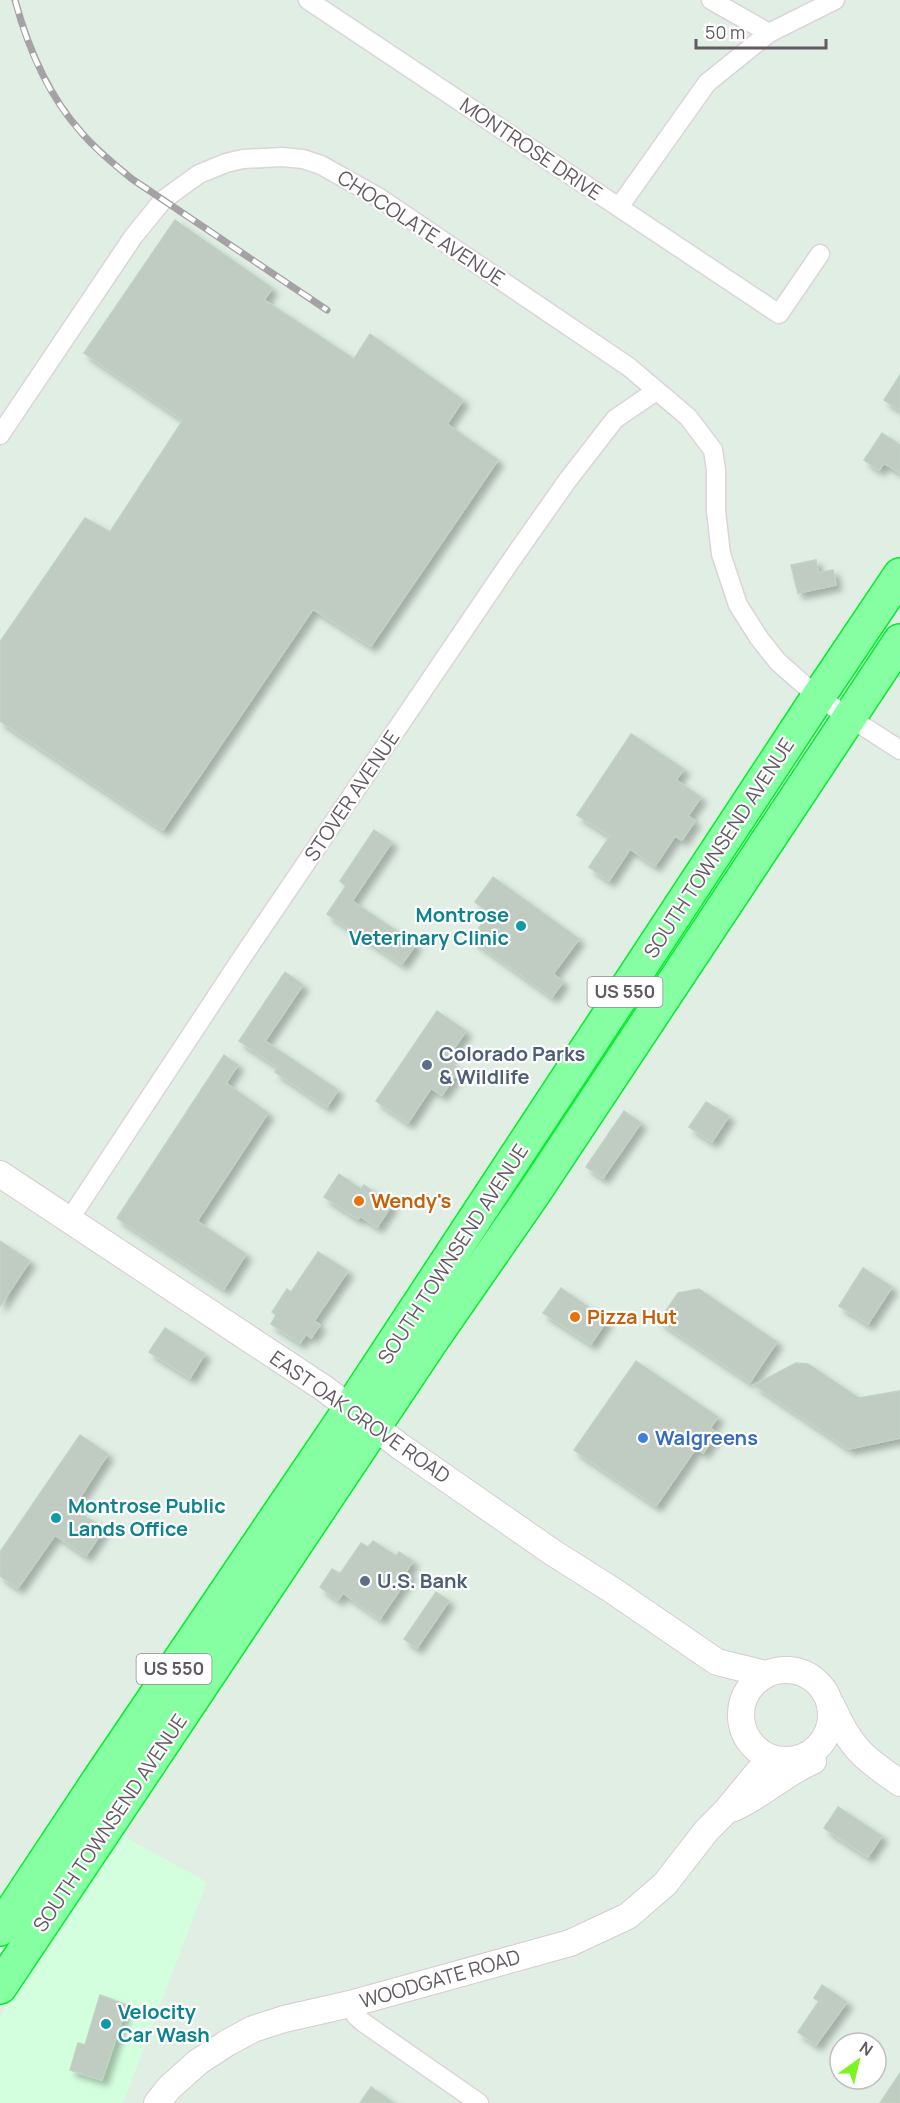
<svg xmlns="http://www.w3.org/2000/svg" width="900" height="2103" font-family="Manrope,sans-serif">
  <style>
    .commercial { fill: #d4ffdf }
    .building { fill: #c0cbc1; stroke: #bed3c2; stroke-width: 1.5; filter: url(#shadow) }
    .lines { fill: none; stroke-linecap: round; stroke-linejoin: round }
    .street-casing { stroke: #dbd4da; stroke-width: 21 }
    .secondary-casing { stroke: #d6cbd4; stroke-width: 28 }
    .highway-casing { stroke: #00ee2b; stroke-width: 36 }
    .street { stroke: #fff; stroke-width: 18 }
    .secondary { stroke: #fff; stroke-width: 26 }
    .highway { stroke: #86ffa3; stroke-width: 33 }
    .rail-casing { stroke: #a5a2a5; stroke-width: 7 }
    .rail { stroke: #fff; stroke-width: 4.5; stroke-dasharray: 14; stroke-linecap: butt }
    .culture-dot { fill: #0f9aa8; stroke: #fff; stroke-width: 2 }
    .service-dot { fill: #5c6f8a; stroke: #fff; stroke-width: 2 }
    .food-dot { fill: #e8710a; stroke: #fff; stroke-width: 2 }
    .shop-dot { fill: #3f7fe0; stroke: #fff; stroke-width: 2 }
    .labels { text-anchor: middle; stroke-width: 4.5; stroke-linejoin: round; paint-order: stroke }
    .shield { fill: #fff; stroke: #928b91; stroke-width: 1.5 }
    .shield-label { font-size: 18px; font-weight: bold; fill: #635962 }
    .street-label { font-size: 20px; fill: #635962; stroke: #fff }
    .culture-label { font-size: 20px; font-weight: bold; fill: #0d838f; stroke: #fff; text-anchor: start }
    .service-label { font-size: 20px; font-weight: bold; fill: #4e5e75; stroke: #fff; text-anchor: start }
    .food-label { font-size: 20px; font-weight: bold; fill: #c56008; stroke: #fff; text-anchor: start }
    .shop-label { font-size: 20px; font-weight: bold; fill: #366cbe; stroke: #fff; text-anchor: start }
  </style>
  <defs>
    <filter id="shadow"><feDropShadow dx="5.5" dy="5.5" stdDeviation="3" flood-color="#0004"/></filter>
  </defs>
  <rect width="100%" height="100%" fill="#e0eee4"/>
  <path class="commercial" d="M121,1835L207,1882L123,2103H0V2016Z"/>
  <g class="building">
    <path d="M175,220L272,288L264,300L354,359L370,334L463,400L447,424L498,460L371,646L313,609L163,830L0,721V642L85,518L110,532L183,420L84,353Z"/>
    <path d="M900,375V410L884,400Z"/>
    <path d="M882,433L900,445V473L884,463L879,470L864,460Z"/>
    <path d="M816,560L818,573L833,570L836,585L798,593L791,565Z"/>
    <path d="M631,734L684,769L676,780L701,797L688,816L695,821L682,840L675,836L655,866L630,849L609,881L589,867L610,836L577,815Z"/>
    <path d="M374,830L392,842L352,901L416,944L402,964L327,914L346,886L340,881Z"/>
    <path d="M493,877L579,939L553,974L563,982L552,997L471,939L490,913L475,902Z"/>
    <path d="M285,972L303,985L265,1041L338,1090L327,1107L275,1072L278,1067L239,1041Z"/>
    <path d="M437,1011L466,1031L446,1060L460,1069L442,1095L431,1088L408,1123L376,1101Z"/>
    <path d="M224,1055L238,1065L226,1083L268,1113L197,1221L246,1254L224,1289L117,1218Z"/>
    <path d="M706,1102L729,1116L712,1142L689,1127Z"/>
    <path d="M624,1111L641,1123L603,1178L586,1167Z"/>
    <path d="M339,1174L361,1189L364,1185L392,1205L377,1227L360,1216L358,1219L324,1197Z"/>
    <path d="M0,1241L30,1261L0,1306Z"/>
    <path d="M318,1252L348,1271L314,1321L320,1325L311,1338L306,1334L300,1343L271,1324L276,1315L272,1312L287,1289L291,1292Z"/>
    <path d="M863,1268L892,1287L868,1324L839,1306Z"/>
    <path d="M561,1288L607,1320L591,1344L543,1313Z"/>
    <path d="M699,1289L777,1342L750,1382L659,1321L678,1293Z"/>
    <path d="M165,1328L205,1354L190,1378L149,1352Z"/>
    <path d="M636,1361L718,1417L710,1428L717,1433L703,1453L696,1448L656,1506L574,1450Z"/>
    <path d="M796,1363L808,1364L859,1398L900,1391V1438L849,1449L754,1385Z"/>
    <path d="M80,1435L108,1454L73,1508L104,1529L86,1556L55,1535L18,1588L0,1576V1552Z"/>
    <path d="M373,1541L396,1556L399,1552L413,1561L406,1572L410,1575L380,1619L343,1593L338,1600L320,1587L332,1569L340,1574L361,1543L368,1547Z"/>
    <path d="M436,1592L449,1601L417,1648L404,1639Z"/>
    <path d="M838,1807L882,1836L868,1857L824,1828Z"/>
    <path d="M822,1985L847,2002L816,2045L798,2032L819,2001L814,1998Z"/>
    <path d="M100,1995L127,2005L102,2080L70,2070L78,2043L85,2045Z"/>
    <path d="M900,2073V2103H880Z"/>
    <path d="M371,2087L394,2103H360Z"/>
  </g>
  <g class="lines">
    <g class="street-casing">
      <g id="street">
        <path d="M308,0L779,314L820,254"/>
        <path d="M711,0L769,33"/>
        <path d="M619,207L707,83L769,33L835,0"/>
        <path d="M0,435L133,237L163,200L199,174L226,163L243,159L282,157L303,159L321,165L378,197L629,367L688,417L713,450L716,470V511L721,554L738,605L759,638L778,662L818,697L900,750"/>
        <path d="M69,1220L243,956L508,565L567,481L615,419L656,391"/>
        <path d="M350,2004L356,2016L364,2023L479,2103"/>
      </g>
    </g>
    <g class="secondary-casing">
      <g id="secondary">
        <path d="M0,1174L325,1389L401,1447L552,1552L612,1590L717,1662L765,1674"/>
        <circle cx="786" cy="1715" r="45"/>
        <path d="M832,1706C851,1748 862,1757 900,1783"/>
        <path d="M734,1808C763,1795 786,1772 813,1761"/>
        <path d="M157,2103L169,2088L198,2062L227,2043L253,2029L284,2019L350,2004L570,1943L628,1916L665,1884L707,1830L726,1811L759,1771L773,1759"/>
      </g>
    </g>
    <g class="highway-casing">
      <g id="highway">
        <path d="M0,1929L102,1775L350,1409L818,697L900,575"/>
        <path d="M0,1987L432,1340L534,1193L900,641"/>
      </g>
    </g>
    <use href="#street" class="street"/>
    <use href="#secondary" class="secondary"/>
    <use href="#highway" class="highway"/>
    <g class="rail-casing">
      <path id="rail" d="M15,0C28,48 47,94 81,132C96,150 114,164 132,179L327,310"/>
    </g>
    <use href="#rail" class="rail"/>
  </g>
  <g class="culture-dot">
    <circle cx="521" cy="926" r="6"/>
    <circle cx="56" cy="1518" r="6"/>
    <circle cx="106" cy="2024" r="6"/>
  </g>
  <g class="service-dot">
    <circle cx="427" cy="1065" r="6"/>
    <circle cx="365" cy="1581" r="6"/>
  </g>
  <g class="food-dot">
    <circle cx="359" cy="1201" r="6"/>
    <circle cx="575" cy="1317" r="6"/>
  </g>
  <circle class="shop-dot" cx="643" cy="1438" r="6"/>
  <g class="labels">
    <g class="shield">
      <rect x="587.5" y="977" width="75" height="30" rx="4.5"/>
      <rect x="136.5" y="1654" width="75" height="30" rx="4.5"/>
    </g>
    <g class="shield-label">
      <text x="625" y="998">US 550</text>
      <text x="174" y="1675">US 550</text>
    </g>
    <g class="street-label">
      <text transform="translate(531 149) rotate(34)" y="7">MONTROSE DRIVE</text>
      <text transform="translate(421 228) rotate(33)" y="7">CHOCOLATE AVENUE</text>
      <text transform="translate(352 796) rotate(-56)" y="7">STOVER AVENUE</text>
      <text transform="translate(719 848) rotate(-57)" y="7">SOUTH TOWNSEND AVENUE</text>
      <text transform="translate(453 1254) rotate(-57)" y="7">SOUTH TOWNSEND AVENUE</text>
      <text transform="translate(360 1417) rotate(35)" y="7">EAST OAK GROVE ROAD</text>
      <text transform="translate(110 1823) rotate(-56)" y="7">SOUTH TOWNSEND AVENUE</text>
      <text transform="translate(440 1979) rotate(-16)" y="7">WOODGATE ROAD</text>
    </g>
    <g class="culture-label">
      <text x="509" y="922" text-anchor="end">Montrose<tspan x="509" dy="23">Veterinary Clinic</tspan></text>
      <text x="68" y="1513">Montrose Public<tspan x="68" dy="23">Lands Office</tspan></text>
      <text x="118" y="2019">Velocity<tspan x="118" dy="23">Car Wash</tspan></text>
    </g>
    <g class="service-label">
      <text x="439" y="1061">Colorado Parks<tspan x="439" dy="23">&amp; Wildlife</tspan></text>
      <text x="377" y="1588">U.S. Bank</text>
    </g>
    <g class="food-label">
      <text x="371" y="1208">Wendy's</text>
      <text x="587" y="1324">Pizza Hut</text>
    </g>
    <g class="shop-label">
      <text x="655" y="1445">Walgreens</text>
    </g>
  </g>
  <g transform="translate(858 2061) rotate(34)"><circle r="28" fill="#ffffff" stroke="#c1bdc0" stroke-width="1.5"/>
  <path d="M0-4.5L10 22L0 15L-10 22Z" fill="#7af51f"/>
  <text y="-9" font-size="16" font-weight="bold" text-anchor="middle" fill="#635962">N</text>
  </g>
  <path d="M696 39v9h130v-9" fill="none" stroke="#635962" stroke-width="3"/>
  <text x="705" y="39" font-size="18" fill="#635962" stroke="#ffffff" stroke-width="4.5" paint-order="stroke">50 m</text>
</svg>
